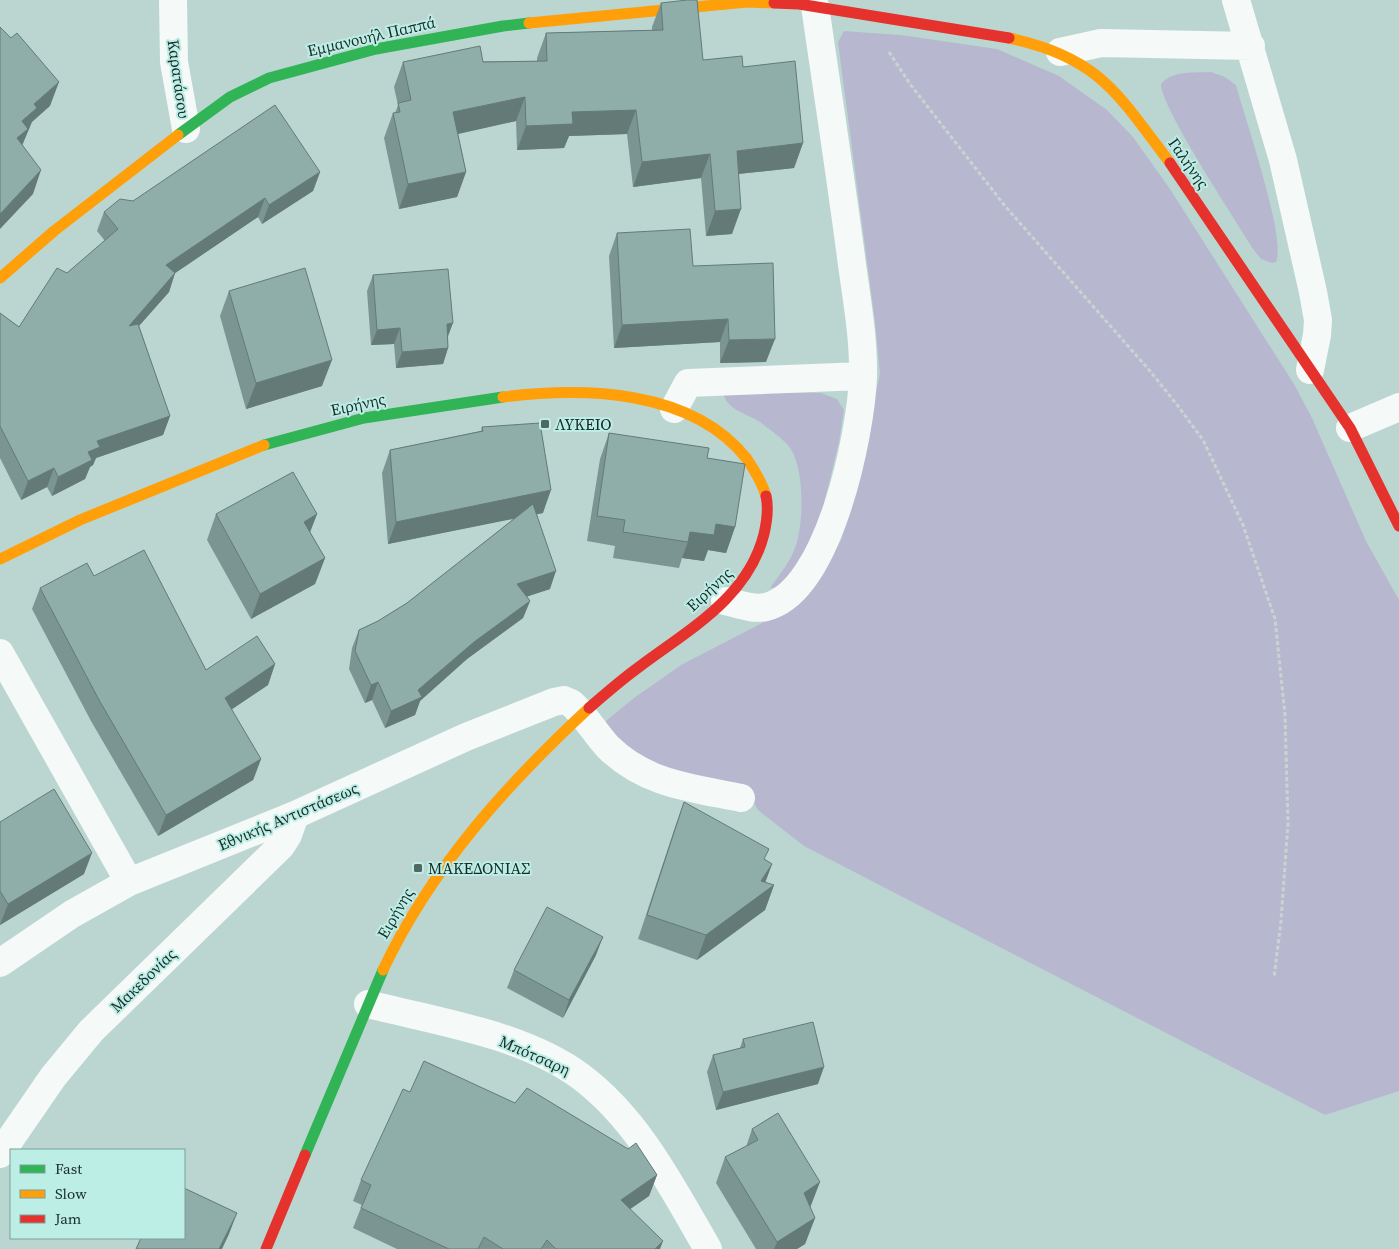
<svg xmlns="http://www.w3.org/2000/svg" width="1399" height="1249" viewBox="0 0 1399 1249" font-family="'Source Serif 4',serif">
<rect width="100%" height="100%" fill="#bbd6d1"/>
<path fill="#b7b8cf" d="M844,31L901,35L997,49L1059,76L1107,110L1133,137L1170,189L1294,384L1312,418L1366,541L1399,600V1091L1325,1115L804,846L758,810L748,793L648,765L606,727V721L634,698L681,665L791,608L826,565L841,540L880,374L875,322L838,42Z
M1211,72L1225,77L1236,85C1244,115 1287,240 1276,262L1272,263L1261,259L1253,249C1237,222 1160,106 1161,84C1173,70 1193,73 1211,72Z
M723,392L821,393L837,399L844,410L839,442L821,516L799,564L780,587L770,588C780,574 791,561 796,545C804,521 805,463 787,444C779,436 769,429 760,422C746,413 726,410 723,392Z"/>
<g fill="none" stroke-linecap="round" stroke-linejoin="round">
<path stroke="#cbd3d2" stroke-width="3" stroke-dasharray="4 2.5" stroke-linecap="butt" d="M889,52L910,84L1005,206L1150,371L1178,406L1203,440L1243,525L1275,619L1285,715L1288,823L1281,921L1274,978"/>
<path stroke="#f5f9f8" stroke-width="28" d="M173,0L174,62L186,129
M1236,0L1283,160L1313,292L1318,320L1317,335L1310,370
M1060,52L1101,43L1251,46
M674,409L688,383L863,376
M1350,428L1399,407
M725,601C738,604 753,610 766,607C829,592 861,433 863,377C864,337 856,296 851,257C840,173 827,89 815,6
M0,653L129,882
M0,963L72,914L129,882L295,815L466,737L554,702L564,700L571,703C585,715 595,733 608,747C645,784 692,788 741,798
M368,1004C435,1021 523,1034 580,1076C638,1119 672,1187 708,1249
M0,1154L53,1077L91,1031L281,846L288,835L295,815"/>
<path stroke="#30b455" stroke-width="11" d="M178,135L230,97L269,78L376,49L503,26L529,23
M264,445L364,418L503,397
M305,1155L383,970"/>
<path stroke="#ff9f0a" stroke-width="11" d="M529,23L747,2L774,3
M1009,38C1099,57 1118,94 1170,163
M0,278L54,231L178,135
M503,397C584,387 692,389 747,459C755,471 762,482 766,496
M0,559L80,520L264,445
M383,970C431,868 507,784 589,708"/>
<path stroke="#e5322d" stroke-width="11" d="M774,3L799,4L1009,38
M1170,163L1350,428L1399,526
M589,708C605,694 621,680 639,667C688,630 748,598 764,534C767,521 769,509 766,496
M266,1249L305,1155"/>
</g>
<path fill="#7b9692" d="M661,3L703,60L743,67L803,143L794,168L738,174L732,234L706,236L701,178L633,187L627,134L569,136L564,148L517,150L516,121L458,134L466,172L457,197L399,209L384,138L393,113H395L398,105L394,87L403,62L537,61V58L546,33L652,30V27Z
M320,172L313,191L262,224L258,217L175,273L169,292L139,326L170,416L163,435L96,458L93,465L90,467L85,479L52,496L47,487L21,500L0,458V313L19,327L67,273L105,241L97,231L104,212L133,201Z
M617,233L693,266L766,362L720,363V342L614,348L609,256Z
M373,275L448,337V348L443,364L396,368L394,344L371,345L367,291Z
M229,291L322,386L246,409L220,316Z
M482,427L543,513L537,514L550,589L527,596L530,601L523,618L467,659L420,701L415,715L385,728L372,700L365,703L349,669L352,648L359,630L378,621L407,603L515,518L388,544L382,473L390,450L481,431Z
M609,433L707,458L735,527L726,553L708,550L704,561L682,558L679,568L613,558L615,546L587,541L600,459Z
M216,514H317L310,532L325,558L315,584L251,619L207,540Z
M94,576L206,670L275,664L268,685L231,710L261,759L253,780L158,836L91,721L32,609L40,588Z
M684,802L772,864L765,883L774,885L765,910L697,960L638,939L675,827Z
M0,822L84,874L0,925Z
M596,955L563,1018L507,988L514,970Z
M743,1039L818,1084L716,1110L707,1072L713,1055L740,1048Z
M410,1092L657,1175L649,1196L630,1209L660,1249H397L353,1228L362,1205L353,1201L361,1180Z
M752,1129L815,1218L805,1244L797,1249H756L716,1183L725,1157L746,1147Z"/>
<path fill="#647a77" d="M59,82L50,106L32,122L19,153L8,162L22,121L34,104Z
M525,97L516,121L444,137L453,112Z
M636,110L627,134L569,136L564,148L517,150L526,126L572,112Z
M803,143L794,168L728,175L737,151Z
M710,154L701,178L633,187L642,162Z
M41,170L33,194L0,229V214Z
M320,172L313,191L262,224L269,205Z
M466,172L457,197L399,209L408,184Z
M265,198L258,217L159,284L166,265Z
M741,209L732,234L706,236L715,211Z
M175,273L169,292L122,345L129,326Z
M728,319L720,342L614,348L622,325Z
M453,323L447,339V324Z
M400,328L394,344L371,345L377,330Z
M775,339L766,362L720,363L729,340Z
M448,348L443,364L396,368L402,352Z
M332,360L322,386L246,409L256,383Z
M170,416L163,435L96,458L93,465L90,467L85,479L52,496L58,477L88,452L97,441Z
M54,468L47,487L21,500L28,481Z
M551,490L543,513L388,544L396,522Z
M317,514L307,540L304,522Z
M716,524L735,527L726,553L708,550L704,561L682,558L688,542L690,532Z
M325,558L315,584L251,619L260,594Z
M556,571L550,589L511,602L517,584Z
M530,601L523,618L467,659L420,701L415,715L385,728L391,711L418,690L474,642Z
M275,664L268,685L217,719L225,698Z
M378,682L372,700L365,703L371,685Z
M261,759L253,780L158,836L166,815Z
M92,853L84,874L0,925L8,904Z
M772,864L763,888L774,885L765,910L697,960L706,935L761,881Z
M603,937L596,955L563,1018L569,1000Z
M824,1067L818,1084L716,1110L723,1092Z
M657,1175L649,1196L613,1221L621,1200Z
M820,1182L810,1208L804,1193Z
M237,1213L229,1234L222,1249H219Z
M815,1218L805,1244L797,1249H774L777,1242Z
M663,1241L660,1249H655Z"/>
<path fill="#8faeaa" stroke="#647a77" d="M687,0H697L703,60L742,56L743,67L795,61L803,143L737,151L741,209L715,211L710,154L642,162L636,110L572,112L573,124L526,126L525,97L453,112L466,172L408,184L393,113L400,112L398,103L411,100L403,62L480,46L483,62L547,61L546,33L663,30L661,3Z
M0,27L11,38L17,33L59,82L34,104L37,108L22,121L28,129L17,138L41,170L0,214Z
M275,105L320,172L269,205L265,198L166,265L175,273L129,326L138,324L170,416L97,441L100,447L88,452L92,460L58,477L54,468L28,481L0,426V313L19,327L57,268L67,273L118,229L104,212L120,199L133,201Z
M690,229L693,266L773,263L775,339L729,340L728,319L622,325L617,233Z
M305,268L332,360L256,383L229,291Z
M448,269L453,323L447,324L448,348L402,352L400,328L377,330L373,275Z
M540,423L551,490L396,522L390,450L483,431L482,427Z
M609,433L709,448L707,458L745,464L735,527L716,524L714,535L690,532L688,542L623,532L625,520L597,516Z
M293,472L317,514L304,522L325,558L260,594L216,514Z
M533,504L556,571L517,584L530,601L474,642L418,690L422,697L391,711L378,682L371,685L355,651L359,630L378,621L407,603Z
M144,550L206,670L257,636L275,664L225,698L261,759L166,815L99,700L40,588L87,563L94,576Z
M54,789L92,853L8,904L0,891V822Z
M684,802L769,849L764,859L772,864L761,881L774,885L706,935L647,915Z
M547,907L603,937L569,1000L514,970Z
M813,1022L824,1067L723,1092L713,1055L745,1047L743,1039Z
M424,1061L515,1103L527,1088L628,1149L636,1143L657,1175L621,1200L663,1241L655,1249H556L547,1240L541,1249H503L484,1237L478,1249H449L361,1208L371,1185L361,1180L403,1089L410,1092Z
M778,1113L820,1182L804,1193L815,1218L777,1242L725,1157L758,1140L752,1129Z
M184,1188L237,1213L219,1249H136L141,1238H184Z"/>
<g fill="#516763" stroke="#bdeee6" stroke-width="2">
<rect x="540" y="419" width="10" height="10" rx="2.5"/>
<rect x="413" y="863" width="10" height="10" rx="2.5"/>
</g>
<g text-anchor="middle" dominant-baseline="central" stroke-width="4" stroke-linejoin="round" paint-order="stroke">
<g font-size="16" fill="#182b28" stroke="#bdeee6">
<text transform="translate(371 36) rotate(-13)">Εμμανουήλ Παππά</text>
<text transform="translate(179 79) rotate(82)">Καρατάσου</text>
<text transform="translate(1189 163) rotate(55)">Γαλήνης</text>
<text transform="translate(358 404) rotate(-12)">Ειρήνης</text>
<text transform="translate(709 589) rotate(-43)">Ειρήνης</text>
<text transform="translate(288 816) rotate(-23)">Εθνικής Αντιστάσεως</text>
<text transform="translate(395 913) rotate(-60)">Ειρήνης</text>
<text transform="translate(143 980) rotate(-44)">Μακεδονίας</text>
<text transform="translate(535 1055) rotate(24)">Μπότσαρη</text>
</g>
<g font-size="16" fill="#182b28" stroke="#bdeee6" text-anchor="start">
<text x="555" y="424">ΛΥΚΕΙΟ</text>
<text x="428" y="868">ΜΑΚΕΔΟΝΙΑΣ</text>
</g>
</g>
<rect x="10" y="1149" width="175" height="90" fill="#bdeee6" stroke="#7ba09a"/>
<rect x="20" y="1165" width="25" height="8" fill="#30b455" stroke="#7ba09a"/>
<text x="55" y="1174" font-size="15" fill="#182b28">Fast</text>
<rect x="20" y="1190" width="25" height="8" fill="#ff9f0a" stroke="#7ba09a"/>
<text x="55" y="1199" font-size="15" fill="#182b28">Slow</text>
<rect x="20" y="1215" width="25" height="8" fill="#e5322d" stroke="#7ba09a"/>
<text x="55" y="1224" font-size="15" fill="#182b28">Jam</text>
</svg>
